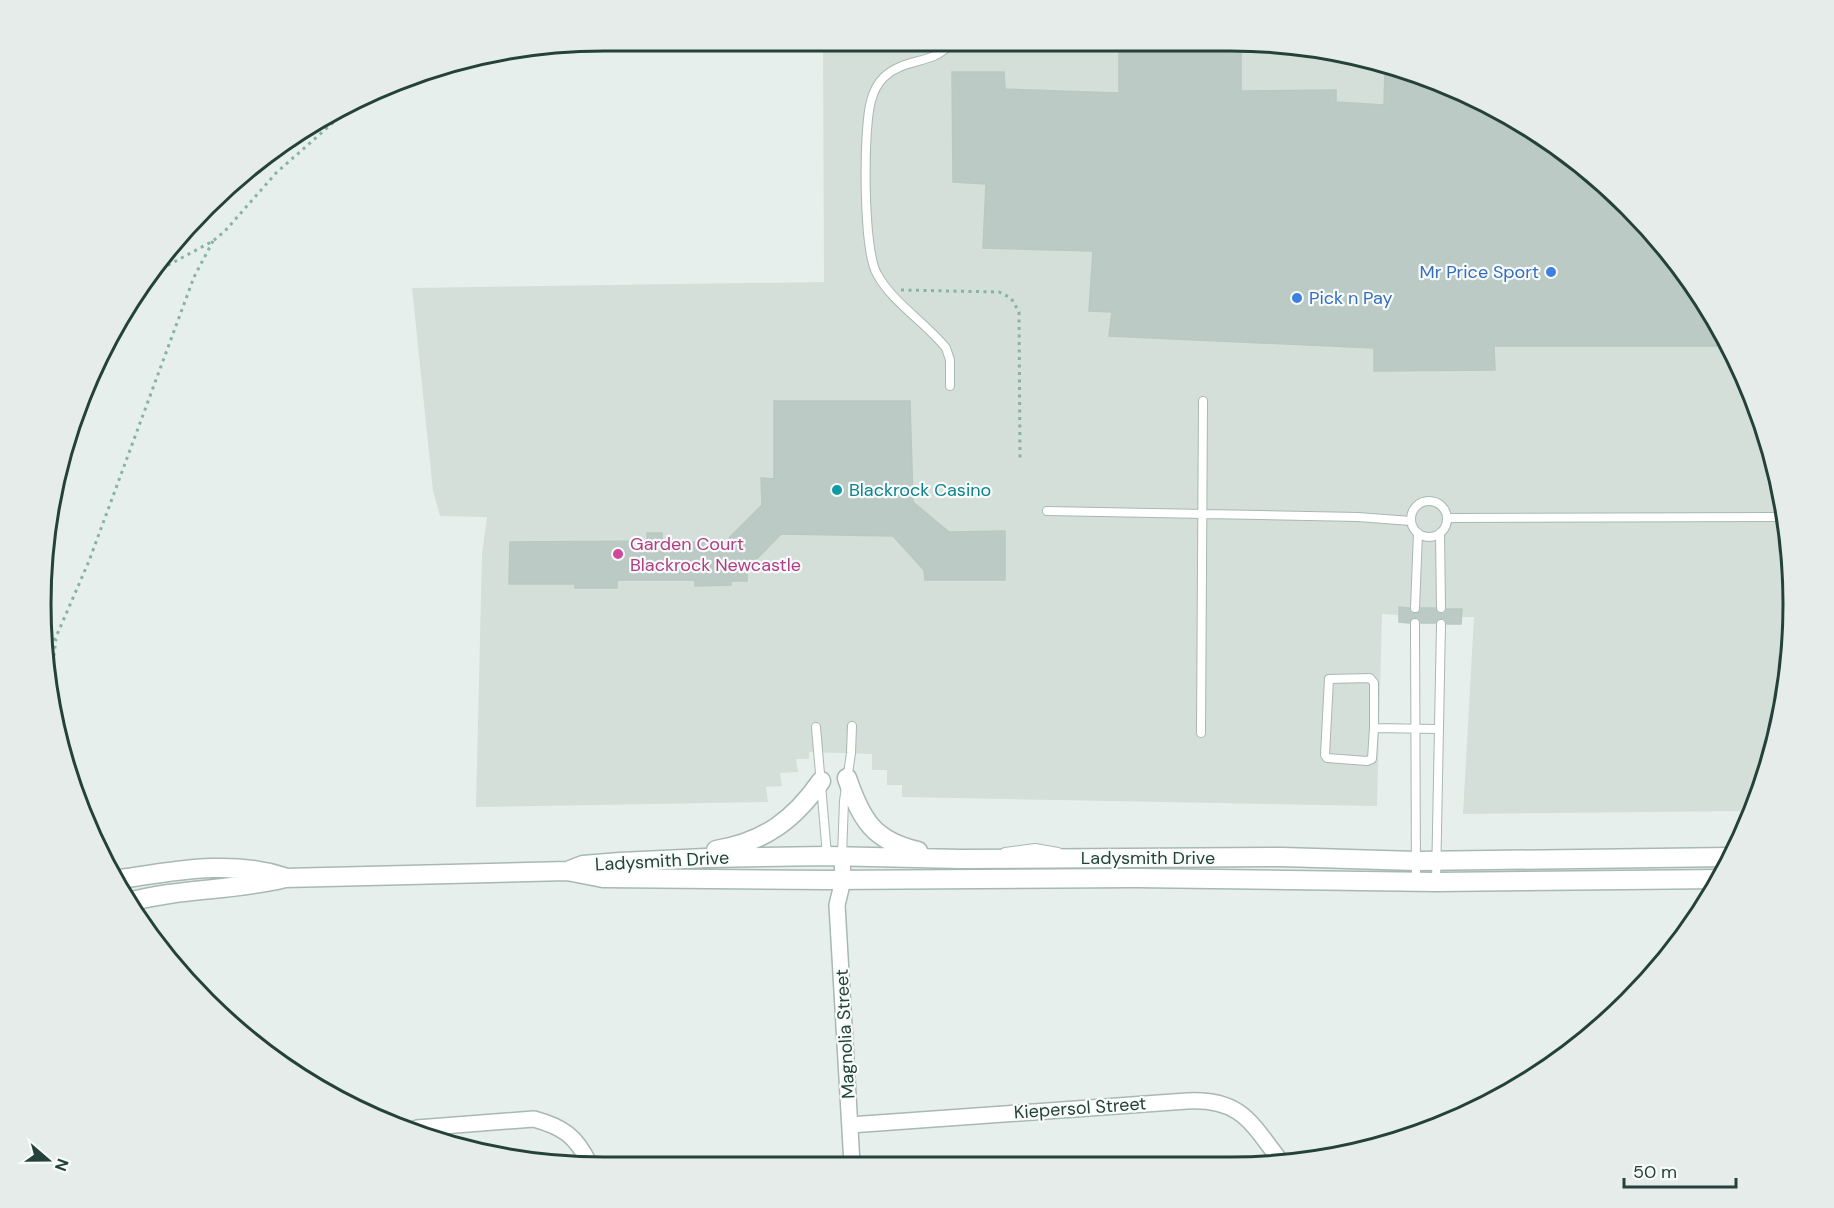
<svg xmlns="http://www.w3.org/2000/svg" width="1834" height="1208" viewBox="0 0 1834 1208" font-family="'DM Sans',sans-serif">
<rect width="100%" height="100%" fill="#e6efeb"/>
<path fill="#d4dfda" d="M823,42L1304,45L1479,98L1602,181L1677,261L1736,355L1774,458L1788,542V680L1763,785L1753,808L1740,811L1463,814L1474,617H1462L1461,624L1415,623L1399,622V615L1382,614L1377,806L902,797V785H887V770H872V754L809,752V759H796L798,772L780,773L782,786L766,787L768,802L476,807L482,554L487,517L440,516L433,491L412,288L824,282Z"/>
<path fill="#bbcac4" stroke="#b8c9c2" stroke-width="1.5" d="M1129,44L1241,45V91L1336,90V102L1384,105L1385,70L1479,98L1602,181L1677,261L1730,346H1494L1495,370L1374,371V348L1109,336L1112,312L1089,311L1093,251L983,248L986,184L953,182L952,72H1004L1005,89L1119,93V48H1129Z
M774,401H910L913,502L949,532L1005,531V580H925L924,570L893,536L781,534L747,569V581H731V585L695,586V580H617V588H575V584H509L510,542L647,541V533H662V542H725L762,505L761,478L774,479Z
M1399,607L1409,608L1411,613L1415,614L1420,612L1421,608H1435L1440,614L1445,613L1447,609H1462L1461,624H1447L1445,619L1441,618L1435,623H1421L1420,620L1416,617L1412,618L1409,623L1399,622Z"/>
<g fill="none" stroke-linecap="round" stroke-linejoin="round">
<defs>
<path id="service" d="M950,386V360L946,348C926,323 892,302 877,274C863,250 863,129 871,101C873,93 878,83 884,77C899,63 917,63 934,56C941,53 947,48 953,43
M1411 519a18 18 0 1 1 36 0a18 18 0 1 1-36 0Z
M1047,511L1358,517L1411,521
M1447,518L1784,517
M1440,533L1441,608
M1415,608L1418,533
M1415,623L1416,881
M1370,678L1374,683V728L1372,759L1367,761L1327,758L1325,755L1329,679Z
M816,727L827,855
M1374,728L1438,729
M1201,733L1203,401
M1005,852L1035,848L1058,852
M842,856L844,801L851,753L852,726
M1436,882L1441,624"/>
<path id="minor" d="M842,857L843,880L837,905L852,1164
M850,1125L1187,1101C1243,1098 1252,1125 1283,1164
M417,1128L534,1119C563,1127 576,1136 589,1163"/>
<path id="tertiary" d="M847,778C861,819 873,841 918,851
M716,850C764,842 794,820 821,781
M570,870L583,865L620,862L705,858L827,856L961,859L1282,857L1416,861L1731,857
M114,880C171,872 228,859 284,877
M129,902C180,888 234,891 285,878L567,871L603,878L828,880L1135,878L1436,882L1721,879"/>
</defs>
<use href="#service" stroke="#a8b8b2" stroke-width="10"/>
<use href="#minor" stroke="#a8b8b2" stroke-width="18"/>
<use href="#tertiary" stroke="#a8b8b2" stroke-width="21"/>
<path stroke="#86b3a5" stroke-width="3" stroke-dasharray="3 4.5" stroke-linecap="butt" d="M148,276L213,241L225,231L276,173L353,105
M901,290L999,292L1011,298L1019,312L1020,458
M50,647L56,637L89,561L194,277L213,241
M52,671L56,639"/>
<use href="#service" stroke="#fff" stroke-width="8"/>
<use href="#minor" stroke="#fff" stroke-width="15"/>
<use href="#tertiary" stroke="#fff" stroke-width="18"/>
</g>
<g fill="#3f7fe0" stroke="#f7fbf9" stroke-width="2">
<circle cx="1551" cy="272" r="6"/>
<circle cx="1297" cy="298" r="6"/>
</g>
<circle fill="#0f9aa8" stroke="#f7fbf9" stroke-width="2" cx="837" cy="490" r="6"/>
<circle fill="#d1479c" stroke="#f7fbf9" stroke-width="2" cx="618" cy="554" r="6"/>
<g text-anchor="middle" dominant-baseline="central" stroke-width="4.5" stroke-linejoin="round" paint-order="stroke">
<g font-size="18" fill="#366cbe" stroke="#f7fbf9" text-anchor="end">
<text x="1539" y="272">Mr Price Sport</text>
<text x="1309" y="298" text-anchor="start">Pick n Pay</text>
</g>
<g font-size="18" fill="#0d838f" stroke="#f7fbf9" text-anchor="start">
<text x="849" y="490">Blackrock Casino</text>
</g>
<g font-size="18" fill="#b23c85" stroke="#f7fbf9" text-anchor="start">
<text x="630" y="544">Garden Court<tspan x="630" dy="21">Blackrock Newcastle</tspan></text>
</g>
<g font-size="18" fill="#24423a" stroke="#f7fbf9">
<text x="1148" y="858">Ladysmith Drive</text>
<text transform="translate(662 861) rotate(-3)">Ladysmith Drive</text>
<text transform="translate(845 1034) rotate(-93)">Magnolia Street</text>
<text transform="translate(1080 1108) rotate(-4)">Kiepersol Street</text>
</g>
</g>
<path d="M0 0H1834V1208H0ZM604 51H1230A553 553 0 0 1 1783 604V604A553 553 0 0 1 1230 1157H604A553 553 0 0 1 51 604V604A553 553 0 0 1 604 51Z" fill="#e6ecea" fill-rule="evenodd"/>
<path fill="none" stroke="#24423a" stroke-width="3" d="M604 51H1230A553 553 0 0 1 1783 604V604A553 553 0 0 1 1230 1157H604A553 553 0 0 1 51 604V604A553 553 0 0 1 604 51Z"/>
<g transform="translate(48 1160) rotate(110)" stroke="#f7fbf9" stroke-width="4.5" paint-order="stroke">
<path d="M0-4.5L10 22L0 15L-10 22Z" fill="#24423a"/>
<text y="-9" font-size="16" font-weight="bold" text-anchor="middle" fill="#24423a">N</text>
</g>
<path d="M1624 1178v9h112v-9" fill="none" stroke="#24423a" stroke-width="3"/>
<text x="1633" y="1178" font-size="18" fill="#24423a" stroke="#f7fbf9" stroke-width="4.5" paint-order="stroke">50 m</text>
</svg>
